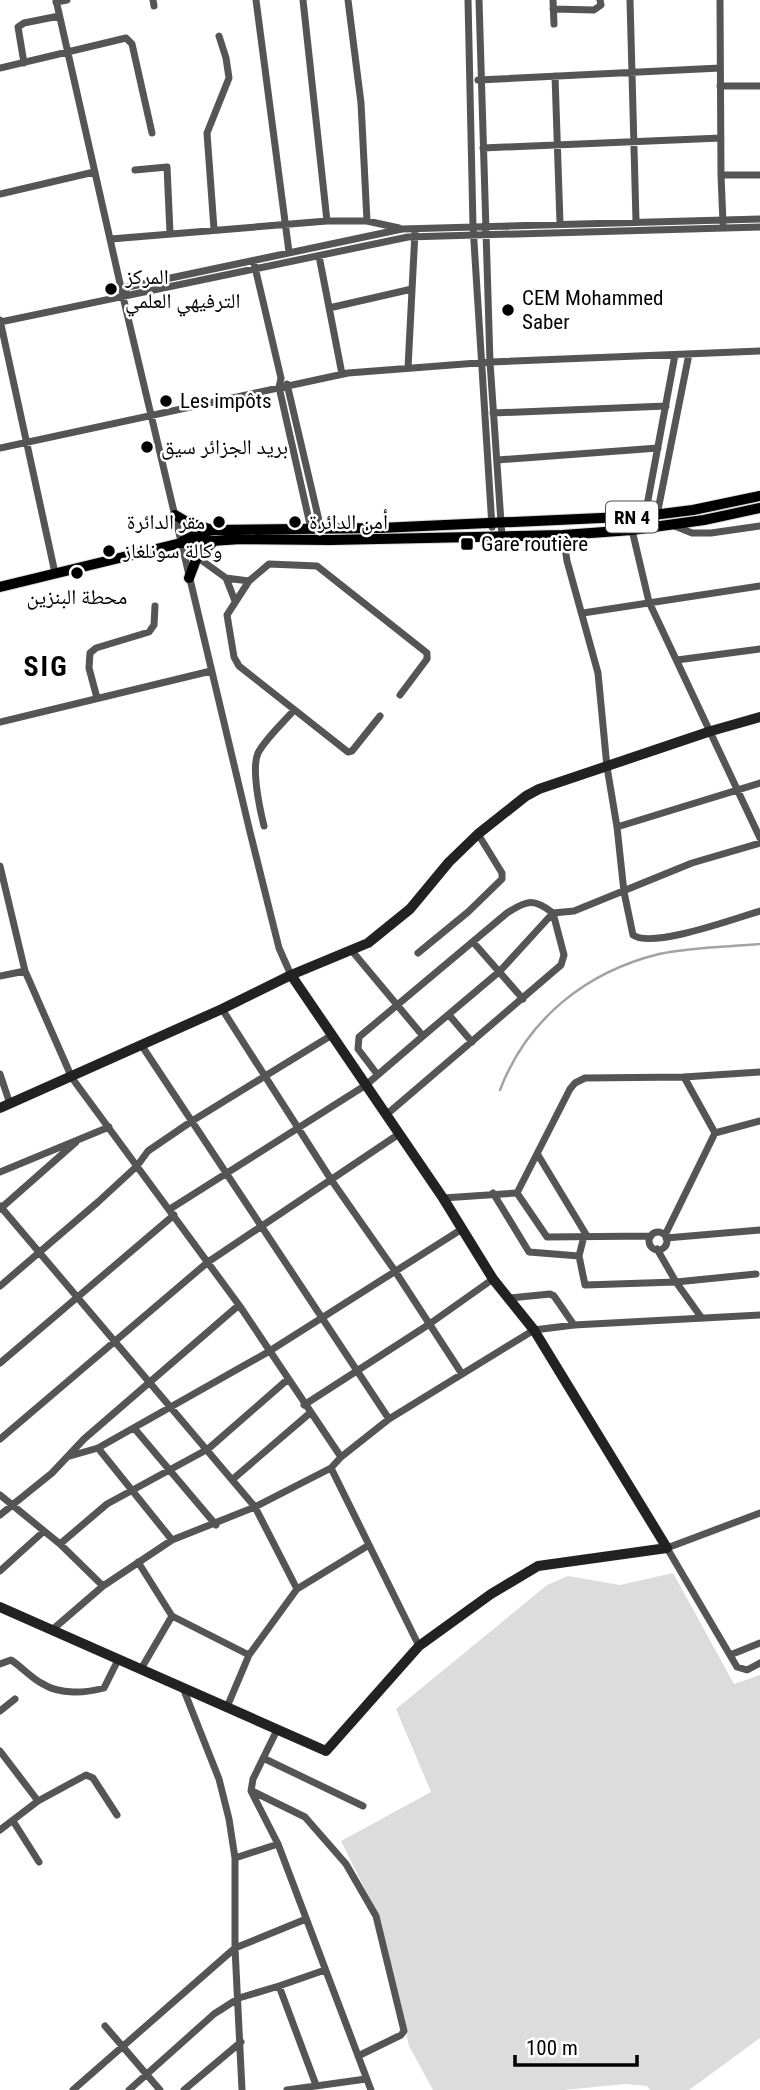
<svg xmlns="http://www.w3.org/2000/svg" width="760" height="2090" viewBox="0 0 760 2090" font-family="'Roboto Condensed','Noto Naskh Arabic',sans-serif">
<rect width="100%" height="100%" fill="#fff"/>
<path fill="#dcdcdc" d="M673,1573L734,1684L760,1675V2038L689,2090H650L647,2086L625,2084L564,2090H433L409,2046L381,1921L341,1841L431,1792L396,1709L547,1585L568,1576L620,1585Z"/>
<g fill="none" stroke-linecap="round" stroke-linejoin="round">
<path stroke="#a3a3a3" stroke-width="2.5" d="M500,1090C527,1019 586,972 659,954C691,947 727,947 760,944"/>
<defs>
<path id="primary" d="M175,515L187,522L209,529
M183,541L201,532L215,530L380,528L645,516L693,510L760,496
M189,578L197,557L214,541
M0,587L181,543L241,539L330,540L563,535L632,530L704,520L760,508"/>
</defs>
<use href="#primary" stroke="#dbdbdb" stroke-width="12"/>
<path stroke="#555" stroke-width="7" d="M56,0L124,301L250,832L279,948L291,975
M153,0L154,6
M256,0L289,252
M303,0L327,221
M348,0L361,103L367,221
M468,0L473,226L492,527
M479,0L490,362L502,537
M553,0L554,24
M630,0L636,221
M720,0L721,175L723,223
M56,2L67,0
M553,9L594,10L601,5L600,0
M24,63L18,27L24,23L59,16
M0,68L126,38L132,44L152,133
M555,76L560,223
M478,80L720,68
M720,86H760
M483,148L721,138
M135,170L167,167L170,233
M721,175H760
M0,194L94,172
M214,229L207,133L229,78L226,58L219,36
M111,239L327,221H367L399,228
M319,256L342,374
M254,263L281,378L279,387L311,529
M122,295L128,287L402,229L760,219
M329,308L412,289
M0,320L55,573
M0,322L408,237L760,227
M408,368L415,232
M287,384L321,529
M493,413L666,406
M0,448L348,373L490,362L760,351
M497,460L658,448
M657,515L689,354
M645,516L675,355
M672,525L692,533H711L760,526
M632,530L649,602L760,838
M563,535L567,561L598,673L607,767L617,827L624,892L633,935C652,949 736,918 760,911
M197,557L226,578L249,581
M226,578L235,601
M583,613L760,586
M677,660L760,649
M97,698L89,668L90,653L96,648L149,632L154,625L155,606
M380,716L352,751L348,752L239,666L234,657L227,615L249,581L269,564L317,566L427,653V659L400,695
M0,722L211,671
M264,826C260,810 251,769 258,753C266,738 283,723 294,710
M617,827L760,783
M0,866L25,971L72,1078L239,1305L341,1457
M473,942L523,999
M418,953L468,912L502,879V873L478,834
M0,976L25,971
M222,1009L332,1181L395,1271L462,1374
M449,1015L472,1042
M142,1046L389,1419
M0,1074L10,1104
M377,1074L358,1049L359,1037L507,913C527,900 534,898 553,913L574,911L692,863L760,843
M386,1115L561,965L564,955L553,913L500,971L423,1036
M715,1133L760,1121
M538,1155L587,1236
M0,1172L109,1127
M493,1193L529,1252L579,1256L584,1236
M517,1193L570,1089L575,1083L585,1078L684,1077L760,1072
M443,1198L517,1193L547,1237L651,1236
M0,1206L255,1507L297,1589
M0,1209L76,1142
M170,1209L366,1085L423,1036L352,951
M649 1241a9 9 0 1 1 18 0a9 9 0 1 1-18 0Z
M665,1235L715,1133L684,1077
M666,1238L760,1230
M657,1249L676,1282L701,1317
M579,1256L585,1285L676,1282L756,1274
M0,1286L98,1202L137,1166L148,1151L192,1121L332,1035
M510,1298L550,1294L554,1296L574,1325
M0,1363L174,1215
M304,1405L428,1325L493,1279
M134,1428L216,1525
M0,1439L208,1262L399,1134
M98,1448L172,1540
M70,1456L98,1448L268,1352L462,1229
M331,1468L419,1646
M233,1479L310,1413
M0,1495L60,1544L103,1586
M760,1513L667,1548L737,1667L747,1670L760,1663
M0,1515L52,1473L84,1439L239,1305
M60,1544L107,1504L208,1449L287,1380
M138,1562L172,1616L249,1655
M0,1571L43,1532
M52,1630L103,1586L172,1540L255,1507L331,1468L341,1457L389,1419L534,1330L574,1325L760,1315
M730,1655L760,1643
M0,1664L11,1660C22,1667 31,1678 43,1684C60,1695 86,1693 104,1688L118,1660
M141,1669L172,1616
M183,1688L219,1779L229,1819L235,1858V1948L242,2090
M227,1707L249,1655L297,1589L369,1545
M0,1711L15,1699
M277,1730L253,1779L251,1791L278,1844L371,2090
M0,1751L38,1801
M263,1758L363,1806
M252,1791L305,1817L346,1864L376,1916L404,2031L401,2035L358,2056
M13,1821L39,1862
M0,1830L38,1801L86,1775L93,1778L117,1815
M235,1858L278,1844
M279,1986L325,1970
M105,2026L160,2090
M73,2090L235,1948L306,1919
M129,2090L214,2014L239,1998L279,1986L316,2085
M184,2090L241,2042
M287,2090L366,2079"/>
<path stroke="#222" stroke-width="10" d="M0,1108L222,1009L291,975L368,943L410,909L449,862L478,834L526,796L539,789L711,731L760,717
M0,1607L326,1751L419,1646L491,1594L538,1566L667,1548L534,1330L493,1279L443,1198L291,975"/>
<use href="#primary" stroke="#000" stroke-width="10"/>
</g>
<g fill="#000" stroke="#fff" stroke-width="2.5">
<circle cx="111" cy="289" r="7"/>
<circle cx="508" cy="310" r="7"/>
<circle cx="166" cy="401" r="7"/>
<circle cx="147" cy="447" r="7"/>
<circle cx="219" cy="522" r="7"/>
<circle cx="295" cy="522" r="7"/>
<rect x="460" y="537" width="14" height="14" rx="3.5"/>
<circle cx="109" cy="551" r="7"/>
<circle cx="77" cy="573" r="7"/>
</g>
<g text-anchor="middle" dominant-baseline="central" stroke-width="5" stroke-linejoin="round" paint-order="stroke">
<rect fill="#fff" stroke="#4c4c4c" stroke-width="2" x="606" y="501.5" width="52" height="31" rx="5"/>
<g font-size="19" font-weight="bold" fill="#000">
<text x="632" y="517">RN 4</text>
</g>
<g font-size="21" fill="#000" stroke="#fff" text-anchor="start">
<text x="125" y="277">المركز<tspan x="125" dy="24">الترفيهي العلمي</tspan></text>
<text x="522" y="298">CEM Mohammed<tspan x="522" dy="24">Saber</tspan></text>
<text x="180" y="401">Les impôts</text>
<text x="161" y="447">بريد الجزائر سيق</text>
<text x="205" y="522" text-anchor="end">مقر الدائرة</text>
<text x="309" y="522">أمن الدائرة</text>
<text x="481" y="544">Gare routière</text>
<text x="123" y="551">وكالة سونلغاز</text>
<text x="77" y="597" text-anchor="middle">محطة البنزين</text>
</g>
<g font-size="28" font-weight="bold" letter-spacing="2" fill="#000" stroke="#fff">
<text x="46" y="666">SIG</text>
</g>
</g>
<path d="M515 2055v10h122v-10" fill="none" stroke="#000000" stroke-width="3.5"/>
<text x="526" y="2055" font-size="21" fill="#000000" stroke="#ffffff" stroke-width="5" paint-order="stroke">100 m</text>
</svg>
